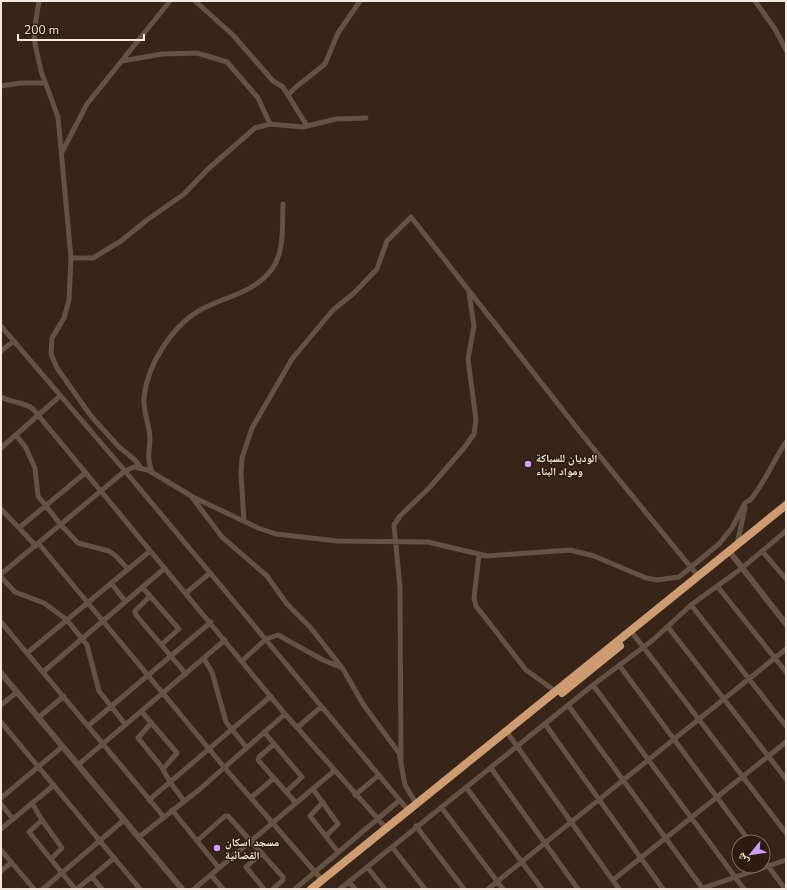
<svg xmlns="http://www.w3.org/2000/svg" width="787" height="890" viewBox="0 0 787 890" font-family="'Nunito Sans','Noto Naskh Arabic',sans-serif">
<rect width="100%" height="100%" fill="#372517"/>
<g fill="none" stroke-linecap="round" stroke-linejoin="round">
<path stroke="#665243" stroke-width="5" d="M39,1L34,32L35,44L41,71L58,117L71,258L69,300L64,318L52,338L51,354L57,368L91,416L119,447L135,460L141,468
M195,1L233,35L273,81L283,87L307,126
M755,1L775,29L786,50
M122,61L162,54L197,53L227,62L258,98L270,124
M1,86L21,83H45
M288,95L296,87L325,64L338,33L360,1
M62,152L87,104L170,1
M71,258H93L121,241L147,220L184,194L208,169L255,128L270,124L303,127L336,119L366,118
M1,326L125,471L408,810
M1,351L14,341
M1,397C11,403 25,402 33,409L285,714L386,828
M16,435L26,448L35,468L38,496L61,525L78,543L109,551L116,556L128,569
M1,448L60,396
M152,472C146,456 150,452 150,437C149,424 143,411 144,398C147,364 174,323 204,308C228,296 255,292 272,269C285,251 282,224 283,204
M191,496L222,537L267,576L287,604L310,627L343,669L363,704L399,753L405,785L416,803
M750,500C765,483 773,461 786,442
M1,509L36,546
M244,521L241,474L242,458L252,428L292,359L333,310L354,293L377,269L387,241L411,217L584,437L698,576
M20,527L85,473
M39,544L224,767L322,880
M737,544L745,508
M762,551L786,579
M479,555L474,598L476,606L526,670L555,691
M1,574L125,471L134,467L148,470L193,497L258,528L276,534L337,541L428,542L487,556L570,550L594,556L646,578L657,580L679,577L719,544L732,528L745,503L751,499
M1,577L15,592L44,603L67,620L87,645L99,691L125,724
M111,583L125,601
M717,586L786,672
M142,587L179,629L162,644
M186,593L210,573
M150,596L135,611L136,615L186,674
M691,605L786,726
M1,622L164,817
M668,627L786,779
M634,635L786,833
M27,653L150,551
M204,659L212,672L226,722L246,747
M242,661L266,639L278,635L323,660L340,667
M619,665L750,842
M43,672L165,568
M593,685L744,889
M1,705L17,692
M568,705L703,889
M141,711L177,753L163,769
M38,718L64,696
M1,722L140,889
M151,723L138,738L161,766L170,782L184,801
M545,724L663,889
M88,726L211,622
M298,727L321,707
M264,732L302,777L286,792
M509,735L619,889
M274,744L259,757L258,760L296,803
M401,761L400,588L394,525L400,516L430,487L464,448L474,434L476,420L468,359L474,326L469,293
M78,765L225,640
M491,768L578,889
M466,787L542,889
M313,789L338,824L326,836
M355,795L379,775
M252,797L274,778
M1,798L62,747
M149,800L271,696
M323,802L310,816L338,852
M32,803L42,820L62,848L51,859
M1,804L13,819
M441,807L503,889
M172,810L219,868
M42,820L29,832L75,889
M416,826L464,889
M1,829L54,785
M139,837L200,789L285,714
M197,841L225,816H228L283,877V880L273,889
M392,847L425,889
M1,850L34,889
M262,853L246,867L264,889
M763,859L785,889
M367,867L385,889
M1,871L11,863
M211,875L223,889
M92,877L102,889
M613,880L786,742
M349,882L355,889
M43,889L124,820
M77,889L114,858
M194,889L334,771
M295,889L400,800
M340,889L593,685L653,640L691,605L742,568L786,531
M488,889L786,649
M700,889L786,860"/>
<path stroke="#665243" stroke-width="6" d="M729,551L786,624
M1,673L182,889"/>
<path stroke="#ce9c72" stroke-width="8" d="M562,693L620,646
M311,889L786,505"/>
</g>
<g fill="#d29dfd" stroke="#2c1b0e" stroke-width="1.5">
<circle cx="528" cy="464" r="4"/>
<circle cx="217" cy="848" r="4"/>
</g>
<g text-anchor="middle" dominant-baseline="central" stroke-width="3" stroke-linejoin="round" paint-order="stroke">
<g font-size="11" font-weight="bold" fill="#f5e8df" stroke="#2c1b0e" text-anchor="start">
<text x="536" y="458">الوديان للسباكة<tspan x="536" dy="13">ومواد البناء</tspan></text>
<text x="225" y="842">مسجد اسكان<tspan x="225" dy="13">القضائية</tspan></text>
</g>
</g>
<rect width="787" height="890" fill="none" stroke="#f5e8df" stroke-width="4"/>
<g transform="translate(751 854) rotate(240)"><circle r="19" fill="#2c1b0e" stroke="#7c6d62"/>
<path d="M0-3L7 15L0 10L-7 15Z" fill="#d29dfd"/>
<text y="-6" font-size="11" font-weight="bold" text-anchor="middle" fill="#f5e8df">ش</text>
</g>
<path d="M18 34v6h126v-6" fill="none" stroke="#f5e8df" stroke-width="2"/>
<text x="24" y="34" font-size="12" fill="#f5e8df" stroke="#2c1b0e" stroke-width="3" paint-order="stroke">200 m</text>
</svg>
